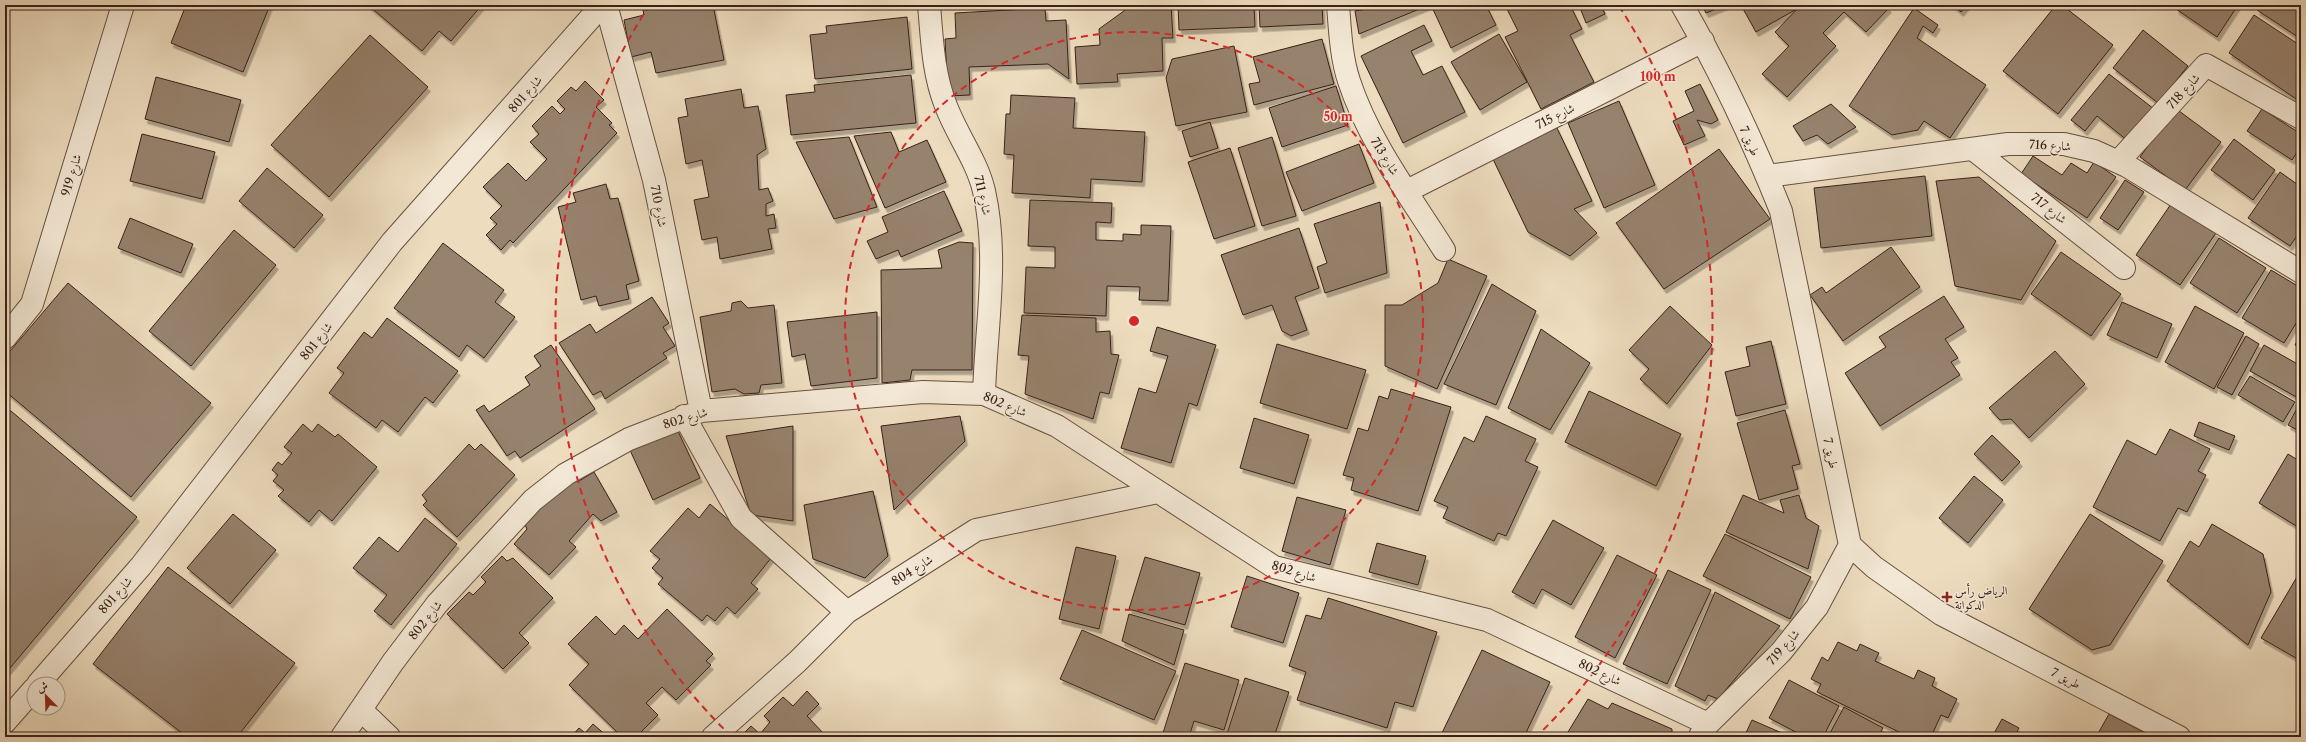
<svg xmlns="http://www.w3.org/2000/svg" width="2306" height="742" viewBox="0 0 2306 742" font-family="'Libre Caslon Text',Amiri,serif">
<defs>
<filter id="shadow"><feDropShadow dx="2.5" dy="4.5" stdDeviation="0" flood-color="#0004"/></filter>
</defs>
<rect width="100%" height="100%" fill="#eddcbe"/>
<filter id="stains"><feTurbulence type="fractalNoise" baseFrequency=".005" numOctaves="4"/><feColorMatrix values="0 0 0 0 .2 0 0 0 0 .09 0 0 0 0 .02 0 0 0 .5 -.17"/></filter>
<radialGradient id="worn" r=".72"><stop offset=".6" stop-color="#630" stop-opacity="0"/><stop offset="1" stop-color="#630" stop-opacity=".3"/></radialGradient>
<path fill="#97826e" stroke="#3a2117" filter="url(#shadow)" d="M186,5H270L243,72L171,43Z
M368,5H482L451,41L439,31L422,51Z
M642,5H713L724,60L656,73L651,52L631,57L624,20L644,15Z
M1171,5L1173,38H1162L1163,71L1117,74L1118,82L1077,84L1075,47L1100,45L1099,29L1128,8Z
M1178,5H1254L1255,27L1179,30Z
M1259,5H1322L1323,24L1260,27Z
M1372,5H1429L1359,34L1355,11L1372,8Z
M1431,5H1486L1496,25L1451,48Z
M1505,5H1570L1582,29L1570,35L1594,82L1541,109L1505,37L1518,31Z
M1579,5H1601L1605,14L1586,23Z
M1702,5H1726L1706,13Z
M1741,5H1792L1795,10L1756,32Z
M1801,5H1886L1889,8L1866,32L1844,12L1823,33L1836,46L1787,97L1762,74L1789,46L1775,32Z
M1953,5H1967L1961,12Z
M2056,5H2062L2113,45L2058,114L2003,71Z
M2178,5H2238L2217,37L2176,9Z
M2260,5H2301V39L2257,10Z
M1045,8L1046,21L1066,20L1069,79L1048,64L969,67L970,95L948,96L945,39L956,38L955,13Z
M1914,8L1938,25L1933,33L1923,26L1917,38L1986,85L1950,138L1924,121L1918,130L1892,135L1849,106Z
M2254,15L2301,46V98L2299,101L2229,53Z
M907,17L912,69L815,79L810,35L827,33L826,26Z
M1424,25L1432,41L1411,51L1423,75L1442,66L1465,112L1403,143L1361,56Z
M2143,30L2188,66L2158,103L2113,68Z
M1499,34L1527,82L1480,110L1451,62Z
M370,35L428,87L329,197L271,145Z
M1322,39L1334,84L1254,105L1249,84L1260,82L1253,57Z
M1234,46L1247,112L1176,126L1166,78L1172,59Z
M2109,74L2154,109L2128,141L2097,116L2085,131L2071,120Z
M911,75L916,123L791,135L786,95L815,92L814,85Z
M156,77L241,100L229,142L145,119Z
M585,81L604,100L596,107L612,123L609,125L617,133L513,243L510,240L501,250L486,235L497,224L490,218L502,206L483,187L508,163L526,181L547,159L530,142L539,134L532,126L552,106L560,114L565,109L557,101L571,87L576,91Z
M1700,84L1718,120L1711,124L1697,120L1705,136L1684,145L1673,121L1694,111L1685,91Z
M1336,86L1348,125L1282,147L1269,108Z
M741,89L744,108L758,106L766,149L757,155L759,190L768,188L773,201L766,204V216L774,214L776,228L768,229L772,249L720,259L717,237L702,240L694,200L709,197L702,160L686,164L678,118L688,116L685,99Z
M1011,95L1075,98L1073,128L1145,132L1142,182L1091,179L1090,198L1012,193L1014,155L1004,154L1006,114H1010Z
M1619,101L1655,185L1604,208L1568,123Z
M1831,104L1856,127L1828,144L1817,135L1803,141L1793,126Z
M2175,108L2221,142L2185,190L2140,157Z
M2262,109L2301,134V146L2292,160L2247,131Z
M1210,122L1218,148L1190,157L1182,131Z
M1556,126L1592,201L1574,209L1597,233L1570,256L1528,232L1492,157Z
M891,132L899,152L927,140L946,182L885,208L854,136Z
M142,134L215,152L202,199L130,181Z
M849,137L877,207L834,219L796,142Z
M1272,137L1296,216L1262,226L1238,148Z
M2234,139L2275,170L2253,200L2211,170Z
M1359,144L1374,183L1302,211L1286,172Z
M1230,148L1255,226L1214,239L1188,162Z
M1719,149L1770,219L1664,289L1616,223Z
M2033,156L2062,175L2071,163L2087,173L2094,162L2116,177L2087,218L2021,174Z
M267,168L323,215L294,248L239,201Z
M2280,172L2301,187V230L2290,246L2248,218Z
M1925,176L1932,236L1821,248L1814,188Z
M1979,177L2056,241L2021,300L1955,286L1936,181Z
M2125,180L2144,192L2118,230L2100,218Z
M606,184L610,199L618,198L639,281L626,285L629,299L599,306L596,296L581,300L558,207L576,202L573,193Z
M944,191L962,231L901,257L898,250L876,259L867,241L888,232L882,217Z
M1030,200L1112,203L1111,223L1096,222V240L1123,241V234L1141,235V225L1171,226L1168,301L1139,300L1140,287L1107,286L1106,316L1024,313L1026,267L1055,268V247L1028,246Z
M1380,202L1387,273L1325,293L1317,267L1327,263L1314,224Z
M2171,204L2216,233L2180,285L2136,255Z
M130,218L193,244L181,273L118,248Z
M1299,228L1319,288L1295,297L1307,330L1291,336L1282,331L1272,305L1243,315L1221,255Z
M234,230L276,265L191,366L149,331Z
M2219,238L2266,268L2237,313L2190,283Z
M959,242L973,243L972,370H912L910,380L882,383L881,270L942,268L938,250Z
M443,243L504,290L495,302L515,317L484,358L467,345L459,357L394,308Z
M1891,247L1920,287L1843,341L1810,295L1822,287L1826,293Z
M2061,252L2121,294L2091,336L2031,294Z
M1448,259L1487,276L1437,389L1385,366V305H1402L1438,283Z
M2271,270L2301,288V315L2284,343L2242,318Z
M68,283L211,403L131,497L5,391V357Z
M1492,284L1536,311L1496,405L1444,384Z
M1944,296L1964,327L1945,339L1958,358L1951,362L1960,375L1880,426L1845,373L1886,347L1879,337Z
M652,297L669,323L663,327L675,346L663,353L667,358L605,399L601,391L593,395L559,343L590,324L596,333Z
M741,301L748,308L774,305L782,383L761,385L759,393L744,394L735,389L712,392L700,317L731,311L732,303Z
M2122,302L2172,324L2157,358L2107,335Z
M1670,306L1712,345L1667,404L1640,379L1649,369L1629,350Z
M2195,306L2244,333L2214,389L2165,362Z
M877,312V378L811,386L805,354L792,357L787,322Z
M1022,315L1096,318V332L1110,331L1111,354L1119,355L1109,394L1100,392L1093,419L1025,394L1029,356L1018,355Z
M387,318L458,371L433,403L425,397L398,432L382,420L376,428L329,393L344,373L337,368L364,332L372,338Z
M1157,327L1216,345L1197,406L1189,403L1171,463L1121,448L1139,388L1156,393L1168,356L1150,351Z
M1541,329L1590,363L1550,430L1508,408Z
M2301,334V348L2295,345Z
M2246,336L2259,344L2232,395L2217,387Z
M1771,341L1786,404L1736,416L1725,372L1750,366L1746,347Z
M1277,344L1366,370L1347,429L1260,403Z
M551,345L595,409L520,458L515,451L507,456L476,410L484,405L489,412L530,385L525,377L541,366L534,356Z
M2264,345L2301,366V393L2298,398L2250,371Z
M2055,351L2085,384L2029,438L2011,419L2000,420L1989,408Z
M2250,376L2295,402L2283,422L2238,395Z
M1391,389L1451,407L1418,511L1351,490L1354,478L1343,475L1358,428L1368,431L1379,396L1388,399Z
M1589,391L1681,434L1656,486L1565,442Z
M2301,401V432L2288,425Z
M5,406L137,517L5,674Z
M1785,410L1800,464L1792,466L1798,489L1759,500L1737,423Z
M960,416L965,441L894,510L881,426Z
M1486,416L1536,439L1525,461L1538,467L1506,536L1498,533L1494,541L1443,518L1448,507L1434,501L1464,437L1474,442Z
M1254,418L1309,435L1294,484L1240,468Z
M2199,422L2235,436L2229,450L2194,436Z
M303,424L312,432L318,424L335,437L338,434L377,467L332,521L319,510L309,522L278,496L284,490L273,481L278,475L272,470L278,462L282,465L292,453L284,447Z
M793,426V521L751,515L726,436Z
M676,427L700,478L653,500L629,448Z
M2170,429L2210,449L2198,471L2206,475L2187,512L2178,508L2160,541L2093,507L2127,440L2156,455Z
M1992,435L2020,462L2002,481L1974,454Z
M469,444L475,450L481,444L515,475L457,537L423,505L427,501L422,495Z
M2288,454L2301,462V529L2259,503Z
M594,472L617,512L601,521L593,514L569,541L576,547L549,575L514,544L527,529L524,523L574,478L579,481Z
M1974,476L2003,500L1968,543L1939,518Z
M873,491L888,556L865,578L813,559L804,505Z
M1743,495L1784,513L1780,500L1799,495L1806,518L1819,526L1808,569L1726,532Z
M1297,497L1346,510L1330,565L1282,551Z
M710,504L772,557L751,583L758,589L735,614L727,607L715,621L707,615L702,621L658,584L663,578L652,568L660,559L650,551L688,508L699,518Z
M233,514L276,550L230,604L187,568Z
M2090,514L2163,561L2110,645L2092,650L2029,609Z
M425,518L457,544L391,625L374,611L387,595L353,568L379,537L398,552Z
M1553,520L1604,548L1571,605L1542,589L1534,604L1512,592Z
M2212,524L2263,554L2271,592L2248,645L2167,581L2190,541L2199,547Z
M1725,534L1811,577L1790,619L1703,576Z
M1377,543L1426,556L1418,585L1369,572Z
M1076,547L1116,556L1099,629L1059,619Z
M1617,555L1657,575L1615,658L1575,637Z
M502,556L507,561L513,558L553,598L519,633L529,643L503,669L447,614L469,592L473,595L486,582L481,577Z
M1145,557L1200,573L1185,625L1129,609Z
M168,567L295,663L237,737H187L93,664Z
M1668,570L1711,590L1667,684L1623,664Z
M2301,570V661L2261,638Z
M1247,576L1299,593L1283,643L1231,627Z
M1715,592L1780,626L1718,699L1708,695L1705,701L1675,686Z
M1328,598L1437,632L1413,707L1395,702L1387,728L1297,700L1306,672L1289,666L1306,615L1321,619Z
M667,609L713,654L706,661L711,665L676,700L662,687L646,703L658,715L636,737H622L569,685L589,664L568,644L596,616L615,635L624,625L638,639Z
M1129,614L1184,630L1174,665L1122,641Z
M1082,630L1176,671L1154,720L1060,679Z
M1838,642L1857,651L1860,644L1879,653L1875,661L1914,679L1918,670L1935,678L1932,686L1957,699L1948,718L1941,715L1931,737H1899L1901,733L1817,692L1821,684L1811,679L1822,657L1828,661Z
M1482,650L1550,682L1524,737H1445L1441,735Z
M1185,663L1239,680L1224,730L1194,721L1189,737H1177L1163,733Z
M1245,678L1289,692L1274,737H1226Z
M1789,680L1839,706L1823,737H1805L1769,718Z
M807,691L819,704L807,716L826,736L825,737H740L751,726L760,734L770,722L764,716L783,697L793,706Z
M1588,699L1608,709L1612,703L1672,729V737H1565Z
M1844,707L1883,728L1878,737H1828Z
M2109,714L2153,737H2096Z
M2002,719L2019,728L2014,737H1992Z
M1752,720L1791,737H1744Z
M593,724L608,737H571L579,728L585,733Z"/>
<g fill="none" stroke-linecap="round" stroke-linejoin="round">
<defs>
<path id="minor" d="M606,5L654,180L701,411
M929,5C932,39 933,74 946,106C957,135 977,161 984,191C999,257 986,327 984,394
M1338,5C1340,30 1341,57 1349,81C1369,142 1410,196 1444,250
M1682,5C1720,71 1753,141 1781,211L1850,545L1874,567L1941,614L2179,737
M1973,149L2124,268
M2118,162L2206,65L2301,118
M1767,176L2008,144H2064L2094,151L2127,166L2301,272
M1407,191L1703,41
M5,338L32,304L123,5
M684,416L741,518L847,612
M38,684L141,566L392,242L602,5
M361,710L389,737
M5,722L34,689
M1700,736L1708,724L1781,652L1817,607L1850,545
M342,737L393,662L437,604L533,500L566,474L629,439L701,411L923,392L984,394L1057,426L1274,567L1487,620L1708,724
M713,737L797,662L847,612L976,530L1158,492"/>
</defs>
<use href="#minor" stroke="#675041" stroke-width="24"/>
<use href="#minor" stroke="#f3e8d5" stroke-width="22"/>
</g>
<g fill="none" stroke="#d62828" stroke-width="2" stroke-dasharray="7 5">
<circle cx="1134" cy="321" r="289"/>
<path d="M732 737A578 578 0 0 1 649 6M1619 6A578 578 0 0 1 1536 737"/>
</g>
<path fill="#8f2418" stroke="#f3e8d5" stroke-width="1.5" d="M1945 591h4v4h4v4h-4v4h-4v-4h-4v-4h4z"/>
<g text-anchor="middle" dominant-baseline="central" stroke-width="3" stroke-linejoin="round" paint-order="stroke">
<g font-size="12" fill="#3a2117" stroke="#f3e8d5">
<text transform="translate(2183 91) rotate(-48)">شارع 718</text>
<text transform="translate(525 94) rotate(-49)">شارع 801</text>
<text transform="translate(1555 116) rotate(-27)">شارع 715</text>
<text transform="translate(1750 141) rotate(65)">7 طريق</text>
<text transform="translate(2050 145) rotate(3)">شارع 716</text>
<text transform="translate(1385 156) rotate(58)">شارع 713</text>
<text transform="translate(71 175) rotate(-73)">شارع 919</text>
<text transform="translate(983 195) rotate(77)">شارع 711</text>
<text transform="translate(659 206) rotate(79)">شارع 710</text>
<text transform="translate(2049 208) rotate(38)">شارع 717</text>
<text transform="translate(316 341) rotate(-52)">شارع 801</text>
<text transform="translate(1005 404) rotate(22)">شارع 802</text>
<text transform="translate(685 418) rotate(-17)">شارع 802</text>
<text transform="translate(1831 453) rotate(78)">7 طريق</text>
<text transform="translate(912 570) rotate(-32)">شارع 804</text>
<text transform="translate(1294 571) rotate(17)">شارع 802</text>
<text transform="translate(115 595) rotate(-49)">شارع 801</text>
<text transform="translate(425 620) rotate(-52)">شارع 802</text>
<text transform="translate(1783 647) rotate(-49)">شارع 719</text>
<text transform="translate(1600 672) rotate(25)">شارع 802</text>
<text transform="translate(2066 678) rotate(27)">7 طريق</text>
</g>
<g font-size="12" fill="#3a2117" stroke="#f3e8d5" text-anchor="start">
<text x="1955" y="590">الرياض رأس<tspan x="1955" dy="14">الدكوانة</tspan></text>
</g>
</g>
<circle cx="1134" cy="321" r="6" fill="#d62828" stroke="#f3e8d5" stroke-width="2"/>
<g font-size="12" text-anchor="middle" font-weight="bold" fill="#d62828" stroke="#f3e8d5" stroke-width="3" stroke-linejoin="round" paint-order="stroke">
<text x="1658" y="81">100 m</text>
<text x="1338" y="121">50 m</text>
</g>
<rect width="2306" height="742" fill="none" stroke="#eddcbe" stroke-width="20"/>
<rect x="6" y="6" width="2294" height="730" fill="none" stroke="#3a2117" stroke-width="2"/>
<rect x="10" y="10" width="2286" height="722" fill="none" stroke="#3a2117"/>
<g transform="translate(46 696) rotate(337)"><circle r="19" fill="#f3e8d5" stroke="#a99889"/>
<path d="M0-3L7 15L0 10L-7 15Z" fill="#8f2418"/>
<text y="-6" font-size="11" font-weight="bold" text-anchor="middle" fill="#3a2117">ش</text>
</g>
<rect width="100%" height="100%" filter="url(#stains)"/>
<rect width="100%" height="100%" fill="url(#worn)"/>
</svg>
